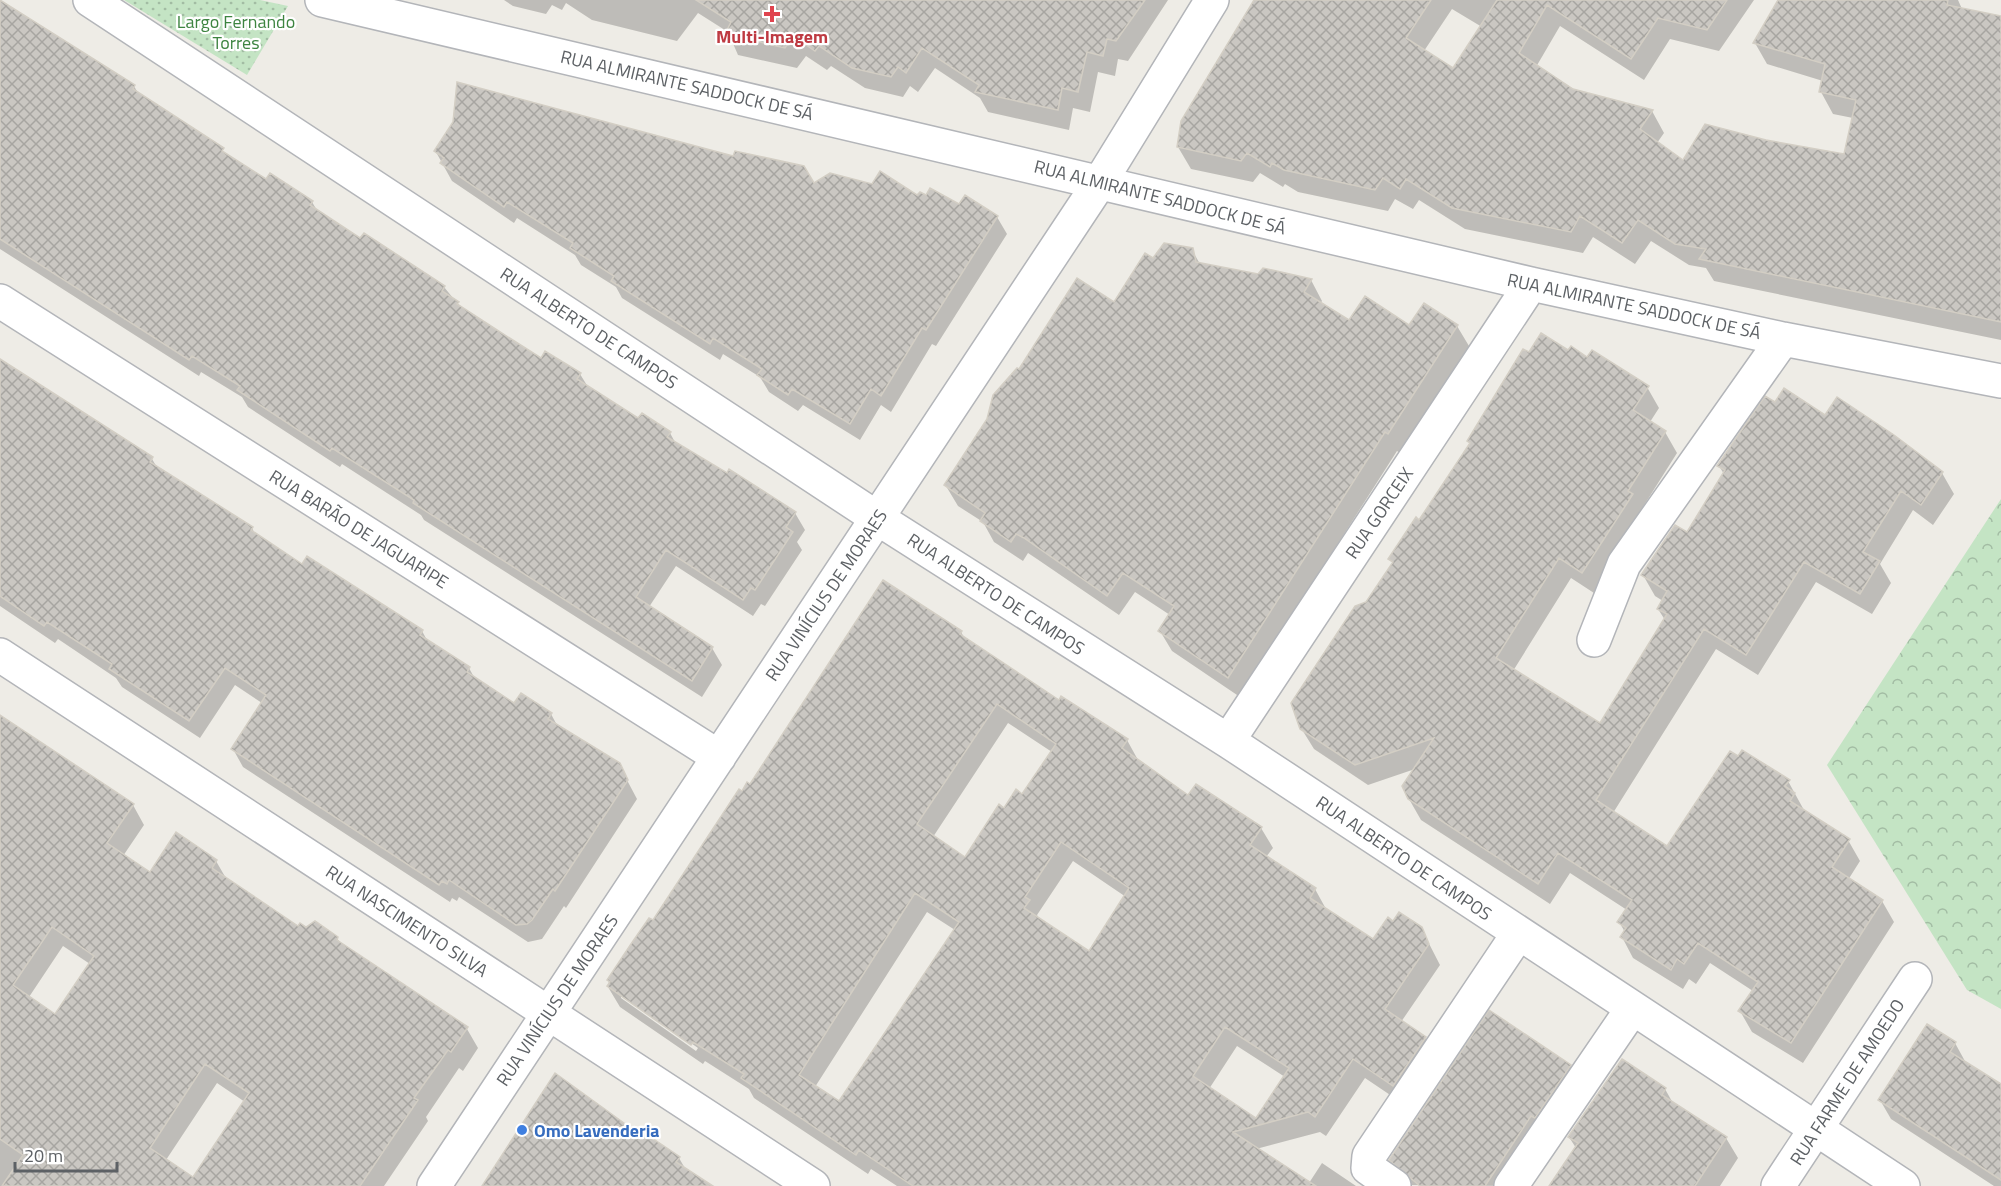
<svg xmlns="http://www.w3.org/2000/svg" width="2001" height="1186" viewBox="0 0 2001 1186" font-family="'Titillium Web',sans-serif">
<defs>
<pattern id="forest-crowns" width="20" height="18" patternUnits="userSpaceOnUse" patternTransform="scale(1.5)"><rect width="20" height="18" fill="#c4e4c4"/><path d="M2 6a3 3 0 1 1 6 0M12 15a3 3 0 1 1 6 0" fill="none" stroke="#a2bca3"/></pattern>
<pattern id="park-dots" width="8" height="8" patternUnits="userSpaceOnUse" patternTransform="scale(1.5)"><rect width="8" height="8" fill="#c4e4c4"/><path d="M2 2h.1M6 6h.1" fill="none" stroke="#a2bca3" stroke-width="1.8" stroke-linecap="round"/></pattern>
<pattern id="building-cross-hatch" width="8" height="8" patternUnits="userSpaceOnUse" patternTransform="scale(1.5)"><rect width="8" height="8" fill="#cac7c2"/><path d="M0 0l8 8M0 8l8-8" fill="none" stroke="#a7a5a1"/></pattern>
</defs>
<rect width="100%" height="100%" fill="#eeece6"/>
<path fill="url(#forest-crowns)" d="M2001,499V1009L1967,990L1827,765Z"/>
<path fill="url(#park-dots)" d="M124,0H260L288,6L247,75Z"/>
<path fill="#0003" fill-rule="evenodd" d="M0,0L134,86L139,95L222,150L226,156L266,181L312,202L318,212L361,241L444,287L462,309L541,360L580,374L588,387L639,420L670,433L676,444L795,513L805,530L797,542L802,550L765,606L761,604L753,616L676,566L649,607L712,648L722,665L702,697L424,520L421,515L342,464L340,467L248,407L242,397L201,372L199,376L0,249Z
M504,0H1168L1128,61L1118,59L1115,76L1098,72L1090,112L1073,108L1069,130L988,112L980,98L935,68L918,92L910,86L903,97L865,88L831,66L827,70L806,56L797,68L738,55L728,32L698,13L677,41L592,20L566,3L562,10L552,5L546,14L513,6Z
M1256,0H1754L1719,51L1670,39L1644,80L1560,26L1536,67L1572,90L1652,111L1664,133L1657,143L1683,162L1766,141L1845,155L1853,118L1833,114L1821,92L1823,81L1767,64L1755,43L1780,0H1958L1962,9L2001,18V340L1714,281L1706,268L1689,265L1651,241L1635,264L1593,237L1583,253L1465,229L1419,200L1413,209L1395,199L1388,211L1298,192L1285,184L1283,187L1260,173L1253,182L1191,169L1178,147ZM1452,9L1482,27L1453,70L1424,51Z
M436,152L814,185L918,197L997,217L1007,234L936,346L932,344L891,412L881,405L860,440L803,405L798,411L769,392L760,377L723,354L720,360L622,298L616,287L581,265L575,255L517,218L514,223L452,181Z
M1192,250L1200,264L1259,275L1311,280L1322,301L1320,304L1349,322L1410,327L1457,326L1469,346L1400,453L1397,451L1240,697L1172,651L1160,631L1170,615L1135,592L1119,615L1037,559L1028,553L1023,561L994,542L983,522L958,506L946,486L1019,371L1114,304L1153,260Z
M1568,353L1647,387L1659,408L1650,422L1665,432L1677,453L1641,510L1644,516L1594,593L1571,578L1513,671L1600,725L1665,620L1658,609L1663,601L1655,596L1643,575L1687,534L1724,474L1719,466L1775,404L1826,417L1942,473L1954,494L1933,525L1913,510L1880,564L1891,583L1872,614L1816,582L1758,675L1716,649L1613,813L1667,848L1788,781L1805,812L1848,840L1860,861L1848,880L1882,901L1894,922L1803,1063L1752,1032L1740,1011L1753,991L1710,963L1696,984L1689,979L1683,989L1633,958L1622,937L1625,932L1619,922L1627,910L1570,873L1550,904L1421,820L1409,799L1415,769L1368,785L1314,749L1301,728L1367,603L1393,564L1390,559L1420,522L1530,354Z
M0,361L152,459L158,469L252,528L255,534L302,566L422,631L428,642L469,668L475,679L515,705L551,714L558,727L619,765L637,799L566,908L564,906L542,939L528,942L459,897L457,901L452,898L450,902L243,767L233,749L262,703L235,685L200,738L122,687L116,678L58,639L55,643L0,606Z
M961,632L965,639L1059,702L1127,740L1138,760L1189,798L1261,828L1273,848L1266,857L1315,889L1326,909L1374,941L1394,923L1421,928L1440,965L1401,1022L1425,1038L1437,1058L1405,1105L1365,1078L1326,1136L1320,1132L1256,1149L1309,1183L1322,1163L1356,1186H897L871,1169L868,1174L754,1098L749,1089L705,1061L703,1064L620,1007L608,987L609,980L653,922L742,793ZM1008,723L1052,752L1023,796L1004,810L965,859L933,837ZM1073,861L1126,897L1089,953L1040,921L1037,915ZM927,912L955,930L840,1103L815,1087ZM621,994L698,1048L696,1051L621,998ZM1237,1046L1285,1077L1256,1120L1209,1089Z
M0,717L133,805L144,825L123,856L150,874L216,861L227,880L298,928L337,938L341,944L467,1029L478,1048L463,1071L459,1068L426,1117L428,1121L384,1186H0ZM63,946L90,964L56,1016L29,997ZM217,1083L245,1102L194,1179L166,1160Z
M1955,1043L1966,1063L2001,1089V1186H1994L1891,1119L1880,1100Z
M1622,1061L1665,1089L1674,1105L1726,1138L1738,1158L1720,1186H1551L1576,1148L1569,1137Z
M1570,1066L1585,1090L1515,1186L1405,1185L1391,1160Z
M636,1133L679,1158L686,1170L710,1186H483Z"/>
<path fill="url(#building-cross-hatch)" stroke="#d3cec4" stroke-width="1.5" fill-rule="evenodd" d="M0,0L135,85L133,89L224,148L222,151L266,179L270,173L313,201L310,205L360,238L364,233L445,286L442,291L459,302L457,304L497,330L541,358L545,351L581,373L577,379L638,418L642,413L671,432L667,437L727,473L729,469L796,512L786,527L793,532L755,590L751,588L743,600L666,550L636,597L713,647L692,681L413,503L414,500L332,448L330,451L237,390L240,386L192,356L189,360L0,239Z
M696,0H1145L1116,41L1107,39L1103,56L1087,52L1078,92L1062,88L1058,110L975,92L979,85L922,48L906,73L898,67L891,77L852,68L819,46L815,51L793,36L785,48L725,34L731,22Z
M1254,0H1431L1406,38L1453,68L1497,0H1727L1707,30L1658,18L1631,59L1547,5L1519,53L1573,89L1653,110L1640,129L1683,160L1705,124L1766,140L1844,154L1856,100L1819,92L1825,64L1753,43L1778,0H1948L1947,5L2001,16V322L1699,259L1706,249L1675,244L1638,220L1622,243L1580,216L1571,232L1452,208L1406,179L1400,189L1383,178L1375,190L1284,170L1272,163L1270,167L1247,153L1241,161L1177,147L1181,121Z
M457,82L733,156L735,151L804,166L814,183L830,173L872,184L880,171L917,195L920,192L926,195L930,188L959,204L965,195L998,216L926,330L922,328L881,396L871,389L850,424L792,389L788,395L757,375L762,369L713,338L710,344L611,281L614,276L570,248L573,243L507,202L504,207L440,163L444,158L434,151L453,122Z
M1164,243L1193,248L1196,262L1258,274L1263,268L1312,279L1304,292L1349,320L1365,296L1409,325L1424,303L1458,325L1388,434L1385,432L1228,678L1158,631L1174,606L1123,573L1107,596L1024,538L1016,534L1011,542L980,521L985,513L944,485L987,419L993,395L1017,368L1019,369L1077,278L1114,302L1145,253L1153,258Z
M1541,333L1568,350L1571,346L1587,357L1592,350L1649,386L1633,410L1666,431L1628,491L1633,494L1582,573L1559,558L1496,658L1600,723L1667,614L1657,609L1667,591L1641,575L1675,525L1687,532L1725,470L1717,466L1765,396L1775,402L1784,388L1825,415L1837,397L1894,435L1943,472L1921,505L1901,491L1863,552L1880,561L1860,594L1804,562L1746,655L1704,629L1596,800L1667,846L1730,751L1738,756L1742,750L1790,780L1785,786L1795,793L1790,801L1850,839L1832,867L1883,900L1791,1043L1738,1011L1758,982L1698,943L1684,964L1677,959L1671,970L1620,937L1626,928L1617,922L1632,900L1558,853L1538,884L1408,799L1402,786L1434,738L1355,765L1300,729L1291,703L1355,606L1366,602L1393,562L1388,559L1416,517L1419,520L1470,443L1467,441L1523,349L1529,352Z
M0,359L153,457L150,462L253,527L251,530L302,564L307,556L423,630L420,635L470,667L467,672L514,703L521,693L552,713L548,719L620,763L628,780L555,891L553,889L532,920L527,924L516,925L449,880L447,884L442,881L439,885L231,749L266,695L225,668L189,721L109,669L112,664L47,622L44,626L0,596Z
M883,580L962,631L960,634L1059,700L1061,696L1128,739L1122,748L1188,795L1196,784L1262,827L1250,845L1316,888L1310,898L1373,939L1388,917L1393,921L1399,912L1422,927L1429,944L1385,1009L1426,1037L1393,1086L1353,1059L1315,1117L1308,1112L1233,1132L1316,1186H913L859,1150L856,1155L741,1078L744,1074L693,1042L691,1045L607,986L610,982L607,980L631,944L649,918L653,920L739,789L742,791L747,782L750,784ZM997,704L1056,744L1022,794L1016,789L1004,808L999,804L965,857L917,824ZM1061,842L1129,888L1089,951L1024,908L1030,900L1025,897ZM915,893L959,922L839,1101L799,1075ZM1225,1027L1289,1068L1256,1118L1193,1076Z
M0,715L134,804L107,843L150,872L176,832L217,860L212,868L298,926L300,923L306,927L315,921L338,937L337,940L468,1027L451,1052L448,1050L414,1098L418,1100L360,1186H2L23,1155L0,1139ZM52,927L94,956L55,1014L13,985ZM205,1064L249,1093L193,1177L150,1148Z
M1489,1010L1571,1065L1535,1118L1531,1116L1485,1186H1420L1389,1160Z
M1927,1024L1956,1042L1950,1052L2001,1084V1180L1878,1100Z
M1622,1059L1666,1088L1662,1095L1727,1137L1695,1186H1549L1578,1143L1568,1137Z
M555,1073L635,1131L637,1128L680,1157L676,1162L713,1186H482Z"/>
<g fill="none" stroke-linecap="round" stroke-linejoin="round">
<defs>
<path id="minor" d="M90,0L877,518L1228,741L1903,1186
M322,0L1531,284L1783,339L2001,381
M0,301L719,757
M1594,640L1624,564L1783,339
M0,655L813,1186
M1228,741L1531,284
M434,1186L1100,182L1212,0
M1394,1186L1368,1168L1369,1156L1518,934
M1511,1186L1632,1009
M1778,1186L1915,979"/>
</defs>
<use href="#minor" stroke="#b3b5b9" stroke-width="36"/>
<use href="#minor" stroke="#fff" stroke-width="33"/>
</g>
<path fill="#e0444e" stroke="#fff" stroke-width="2" d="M769 5h6v6h6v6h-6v6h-6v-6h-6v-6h6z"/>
<circle fill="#3f7fe0" stroke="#fff" stroke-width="2" cx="522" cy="1130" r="6"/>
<g text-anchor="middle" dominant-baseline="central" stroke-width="4.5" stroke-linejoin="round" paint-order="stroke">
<g font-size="18" fill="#3d8440" stroke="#fff">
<text x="236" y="21">Largo Fernando<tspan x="236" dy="21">Torres</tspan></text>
</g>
<g font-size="18" font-weight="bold" fill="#be3a42" stroke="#fff">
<text x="772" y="36">Multi-Imagem</text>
</g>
<g font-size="18" fill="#5d6165" stroke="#fff">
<text transform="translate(687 85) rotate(13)">RUA ALMIRANTE SADDOCK DE SÁ</text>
<text transform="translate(1160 197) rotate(14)">RUA ALMIRANTE SADDOCK DE SÁ</text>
<text transform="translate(1634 306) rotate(12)">RUA ALMIRANTE SADDOCK DE SÁ</text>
<text transform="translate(589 328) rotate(33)">RUA ALBERTO DE CAMPOS</text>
<text transform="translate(1379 513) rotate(-56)">RUA GORCEIX</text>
<text transform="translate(359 529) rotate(32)">RUA BARÃO DE JAGUARIPE</text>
<text transform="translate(996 594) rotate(33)">RUA ALBERTO DE CAMPOS</text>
<text transform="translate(826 595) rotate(-56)">RUA VINÍCIUS DE MORAES</text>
<text transform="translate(1404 858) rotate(34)">RUA ALBERTO DE CAMPOS</text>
<text transform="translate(407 921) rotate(33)">RUA NASCIMENTO SILVA</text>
<text transform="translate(557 1000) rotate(-56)">RUA VINÍCIUS DE MORAES</text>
<text transform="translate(1847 1082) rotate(-57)">RUA FARME DE AMOEDO</text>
</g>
<g font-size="18" font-weight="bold" fill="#366cbe" stroke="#fff" text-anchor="start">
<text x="534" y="1130">Omo Lavenderia</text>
</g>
</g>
<path d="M15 1162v9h102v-9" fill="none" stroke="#5d6165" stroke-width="3"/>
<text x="24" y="1162" font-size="18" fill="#5d6165" stroke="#ffffff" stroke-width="4.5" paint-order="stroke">20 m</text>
</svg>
